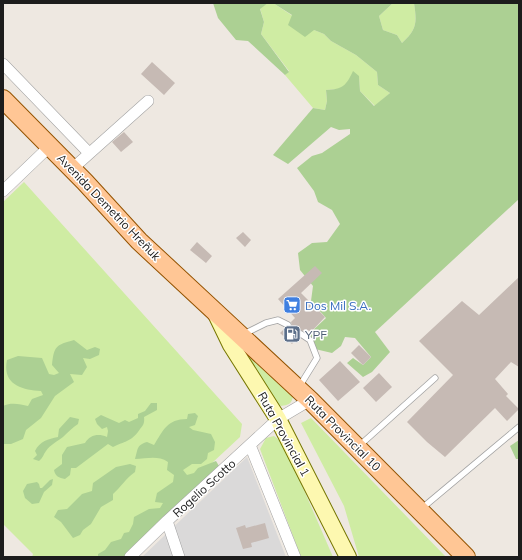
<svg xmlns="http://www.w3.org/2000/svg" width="522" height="560" viewBox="0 0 522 560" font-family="Mulish,sans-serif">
<rect width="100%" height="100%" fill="#eee8e1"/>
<path fill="#dad9d9" d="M247,457L286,557H142Z"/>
<path fill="#cfeca3" d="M268,3H273L314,30L324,34L331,41L356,55L377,72L378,85L390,93L375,106L360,91L359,77L339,89L326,90L327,101L325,110L313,108L285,75L289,71L261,34L264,22L260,8Z
M393,3H414C417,23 417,29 402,43L397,35L383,30L379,16Z
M24,182L242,424L240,437L111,557H32L33,554L3,524V202Z
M236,347L250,356L293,396C292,404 288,405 281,406L275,402Z
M311,418L446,557H359L344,506L301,423Z
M274,436L284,444L333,557H301L260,449L266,438Z"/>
<path fill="#acd093" d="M213,3H268L260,9L264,22L261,34L289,72L285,75L248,41L236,40L218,18Z
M273,3H393L379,16L383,30L397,35L402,43C417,29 417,23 414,3H519V199L375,332L390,352L372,372L363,377L347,363L353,358L363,365L371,357L355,338L345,337L341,346L332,353L315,349L308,343L311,332L326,318L311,301L313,286L300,270L298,253L312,243L327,242L340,224L332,210L318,202L314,191L297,168L312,156L322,153L350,134V129L339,130L331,127L288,164L273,155L313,108L325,110L327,101L326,90C343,89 346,86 353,71L359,76L360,91L374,106L390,93L378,85L377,72L356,55L331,41L324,34L314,30L305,37L288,25L292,15Z
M74,340L87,350L95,347L100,349L99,355L90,359L83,358L87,367L82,375L70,374L74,382L55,396L41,418L26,430L23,439L11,444H4L3,406C11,402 20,404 28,406L32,399L43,395L41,391C21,390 2,384 7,360L18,356L42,358L49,374L54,375L59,373L52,365C54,346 56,345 74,340Z
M151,403H157V410L144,417C145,425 142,426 138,432C130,442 125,441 113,447L108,444L76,468H71L70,475L65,479C59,478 55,476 54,470L62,464V455L67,447L85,443C90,435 98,433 107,437L108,431L107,427L102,429L97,424L95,419L101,415L119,423L125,420L129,422L138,418V414L145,411Z
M195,413L198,416L195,425L189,427L193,430L211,434L215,442L214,450L208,453L207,459L201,464H192L183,470L187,475L194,473L198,468L216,461L219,466L125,557H98V554L105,550L111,542L121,539L124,533L129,532L133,524L134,517L149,509L160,508L163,503L155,502L157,493L173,482L174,475L167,470L168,462C157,455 147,459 135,459C138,450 136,445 147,442L154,445C163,431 167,419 187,419L188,414Z
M70,417L79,419L78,424C72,428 68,432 63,437C58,441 50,445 46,451C43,455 43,458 39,461L33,459L37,455L35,451C40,441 48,439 58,437L59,429Z
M519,440V459H516L510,446Z
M130,464L136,466L135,472C126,478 121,487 113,494V500L101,507L91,524L83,530L80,535L73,538L61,522L54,517L58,510L67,509L82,494L92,491L93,483L116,467Z
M53,479L52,485L44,492L39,503L32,504L25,498L23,491L27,484L37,482L39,484L40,488H42L50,480Z"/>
<path fill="#c6bab4" d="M152,62L175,83L164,95L141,74Z
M124,132L133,142L121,152L112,142Z
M243,232L251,240L245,247L236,238Z
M197,242L212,256L206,263L190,250Z
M315,266L322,273L301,293L325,317L311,332L306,329L304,331L299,330L297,333L298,337L292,344L280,333L285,328H291L292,325L291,322L295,318L278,299Z
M519,277V367L511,362L495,379L508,394L506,396L519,409L507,421L495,408L445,457L427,442L407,422L453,375L419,341L462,301L479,315Z
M359,345L371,357L363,365L351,353Z
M340,361L360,382L338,401L319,380Z
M379,373L392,387L376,402L363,388Z
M265,523L269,538L251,543L252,547L243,549L236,528L245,525L246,528Z"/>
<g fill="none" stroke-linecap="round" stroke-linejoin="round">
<defs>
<path id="lane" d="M244,334L266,323L278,320L288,325
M299,387L317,358L310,340L301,334
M359,446L435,378
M421,509L519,427"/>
<path id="street" d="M3,64L89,153
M72,169L148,101
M3,191L50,146
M250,445L295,557
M167,521L179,557
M130,557L167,521L278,419L310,400"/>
<path id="secondary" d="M216,314L231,345L278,419L348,557"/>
<path id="primary" d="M3,99L85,182L139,241L310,400L466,557"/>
</defs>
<use href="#lane" stroke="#a3a3a3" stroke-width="7"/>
<use href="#street" stroke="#a3a3a3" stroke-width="12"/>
<use href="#secondary" stroke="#767600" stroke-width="18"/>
<use href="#primary" stroke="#945300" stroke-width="20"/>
<use href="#lane" stroke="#fff" stroke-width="5.5"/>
<use href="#street" stroke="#fff" stroke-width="11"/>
<use href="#secondary" stroke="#fdf8b0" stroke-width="16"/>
<use href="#primary" stroke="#ffc695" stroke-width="18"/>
</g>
<defs>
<symbol id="supermarket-square" viewBox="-11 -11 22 22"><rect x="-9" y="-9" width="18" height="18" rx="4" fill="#3f7fe0" stroke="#fff"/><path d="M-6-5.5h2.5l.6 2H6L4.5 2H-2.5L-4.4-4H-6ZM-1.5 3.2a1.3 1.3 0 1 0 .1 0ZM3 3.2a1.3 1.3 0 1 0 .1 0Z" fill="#fff"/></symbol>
<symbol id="fuel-square" viewBox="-11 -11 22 22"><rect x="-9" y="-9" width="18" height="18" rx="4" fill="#5c6f8a" stroke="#fff"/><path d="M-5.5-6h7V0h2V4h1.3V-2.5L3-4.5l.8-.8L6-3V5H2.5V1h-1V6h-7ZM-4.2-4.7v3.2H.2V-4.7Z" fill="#fff"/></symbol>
</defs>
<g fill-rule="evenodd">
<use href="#supermarket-square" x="282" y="295" width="20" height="20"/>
<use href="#fuel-square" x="282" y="324" width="20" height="20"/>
</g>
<g text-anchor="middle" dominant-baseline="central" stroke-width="3" stroke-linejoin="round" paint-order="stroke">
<g font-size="12" fill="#1c1c1c" stroke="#fff">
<text transform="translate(109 207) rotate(46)">Avenida Demetrio Hreñuk</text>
<text transform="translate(343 433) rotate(45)">Ruta Provincial 10</text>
<text transform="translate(284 434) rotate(61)">Ruta Provincial 1</text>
<text transform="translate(204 488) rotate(-42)">Rogelio Scotto</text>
</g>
<g font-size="12" fill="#366cbe" stroke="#fff" text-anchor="start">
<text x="305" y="305">Dos Mil S.A.</text>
</g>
<g font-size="12" fill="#4e5e75" stroke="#fff" text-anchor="start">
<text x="305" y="334">YPF</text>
</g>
</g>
<rect width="522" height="560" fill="none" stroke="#1c1c1c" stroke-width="8"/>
</svg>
